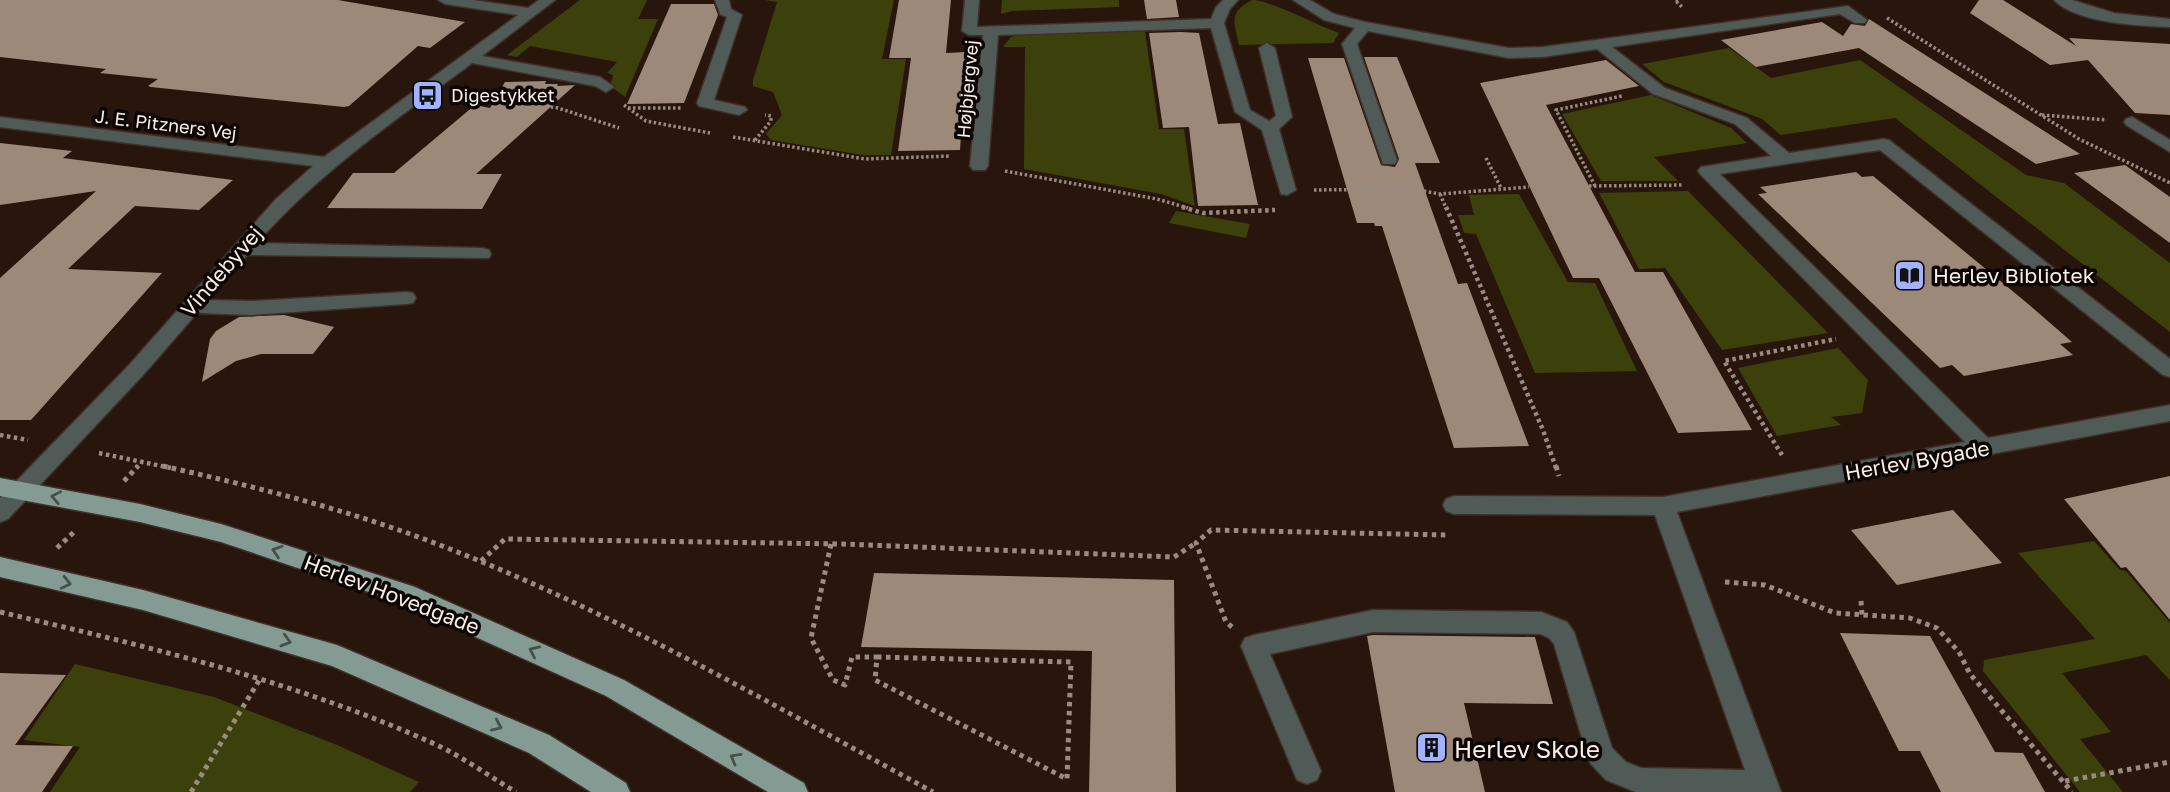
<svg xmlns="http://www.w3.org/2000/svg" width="2170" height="792" viewBox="0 0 2170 792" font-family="'Golos Text',sans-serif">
<rect width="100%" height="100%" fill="#28160d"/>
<path fill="#3c410c" d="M580,0H647L638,19H658L625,97L610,86L613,75L607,73L617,62L530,46L517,57L507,55Z
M765,0H894L882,59H906L891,155H863L771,140L766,134L782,115L773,92L753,86V80L777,2Z
M1002,0H1119V7L1012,11L1001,14Z
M1252,0C1270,0 1318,26 1339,33L1333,43L1239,45C1234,21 1228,13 1252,0Z
M1145,31L1159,129H1184L1195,206L1161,194L1024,169L1025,47H1003L1011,37L1020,35Z
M1729,48L1771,78L1860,60L2026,175L2064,183L2170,263V332L1895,118L1781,135L1762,119L1664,82L1642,64Z
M1651,95L1731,128L1747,143L1654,157L1678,181H1601L1562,114Z
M1688,191L1828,333L1722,350L1665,268L1639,269L1599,193Z
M1519,194L1568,282L1595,283L1637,371L1535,373L1476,234L1464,233L1458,215H1474L1469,195Z
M1176,211L1250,224L1246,238L1169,223Z
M1838,348L1868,380L1862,413L1831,417L1841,425L1777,436L1738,368Z
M2094,541L2120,570L2126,571L2170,623V680L2146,655L2062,673L2111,732L2080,739L2123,792H2080L1983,671L1984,660L2095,639L2018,553Z
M75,664L214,697L337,745L419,782L410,792H50L80,747L24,740Z"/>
<path fill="#9d897a" d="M0,0H338L465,22L430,48L418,46L349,106L344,107L151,87L148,86L158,79L100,73L106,69L0,57Z
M899,0H951L946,53L967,52L960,150L898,151L911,58H889Z
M1144,0H1176L1179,17L1147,19Z
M1979,0H2003L2076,46L2069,38L2170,44V115L2135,113L2088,60L2050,65L1970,13Z
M671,4H714L718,15L684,103L627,104Z
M1869,19L2080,154L2036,164L1859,48L1756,67L1721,40L1822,22L1843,36L1851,24L1865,26Z
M1181,32L1199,33L1218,124L1240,123L1258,205L1198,206L1189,127L1163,128L1149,33Z
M1364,57H1397L1440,163H1415L1458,284L1467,283L1529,446L1454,448L1382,226H1375L1374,223H1357L1308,58H1344L1381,165L1395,167L1399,159Z
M1606,60L1639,86L1546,105L1635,272H1663L1752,430L1678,433L1599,278H1573L1480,83Z
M546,81L545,84H558L557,86L575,85L476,174H502L482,209L327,208L353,173H394L475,105L490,108L505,82Z
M0,143L72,151L63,158L233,180L199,210L135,206L68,269L162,273L31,420H0V278L96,191L0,205Z
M2125,165L2170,197V243L2074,173Z
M1856,172L1862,177L1873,176L2027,303L2072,342L2060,344L2073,355L1964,376L1952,365L1940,368L1758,194L1767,193L1760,187Z
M284,315L334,327L313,354H261L236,361L202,382L210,339L216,331L239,317Z
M2170,476V620L2126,567L2121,568L2064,499Z
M1953,510L2002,563L1897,585L1851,530Z
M874,573L1174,580L1176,792H1089L1092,651L861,647Z
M1840,633L1930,636L1995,752L2023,753L2045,792H1941L1920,751H1899Z
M1373,635L1535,637L1553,704L1464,703L1485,792H1395L1367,636Z
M0,673L66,675L15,745L73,746L42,792H0Z"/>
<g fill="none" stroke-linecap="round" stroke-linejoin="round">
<defs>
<path id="minor" d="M438,0H473L528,8L539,0H555L482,56L600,77L614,87L606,92L595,86L472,63C396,120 319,172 257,243L482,248L489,250L491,254L489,258L247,255L208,300L252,301L406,292L413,293L416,298L413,303L406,304L252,315L197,313L144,374L8,519L0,522V498L130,364L276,199L313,166L0,127V117L324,157L518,15L445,4Z
M715,0H729L731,9L742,15L714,100L745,107L747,110L739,115L699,106L697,103L727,17L720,14Z
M965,0H979L977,27L1211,19L1216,7L1223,0H1238L1230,9L1224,23L1250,110L1269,121L1276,116L1259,48L1267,43L1275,48L1292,117L1279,129L1296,190L1287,195L1281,194L1262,130L1235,112L1211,28L998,35L988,166L985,170H973L970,166L983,35H969L962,31Z
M1293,0H1310L1334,14L1365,22L1509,48L1543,47L1848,6L1867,20L1865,23H1855L1840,14L1612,47L1665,88L1747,118L1789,153L1883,139L1889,140L2170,359V377L2163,375L1880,150L1720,174L1988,438L2170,405V421L1677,512L1781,792H1636L1606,780L1591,764L1587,755L1554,644L1549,638L1540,634L1373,632L1270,654L1321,771L1317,780L1307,784L1297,780L1241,646L1245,638L1254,635L1373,610L1541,612L1567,622L1574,632L1612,748L1626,762L1641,768L1745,770L1655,515L1454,514L1446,511L1443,505L1446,499L1454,496L1663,497L1965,442L1701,175L1698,171L1701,167L1771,156L1735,124L1653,94L1597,49L1543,57L1509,58L1368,31L1357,44L1397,160L1395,164H1383L1342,44L1355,28L1324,20Z
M2054,0H2072L2114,13L2170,19V27C2139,26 2076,23 2054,0Z
M2132,117L2170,140V152L2126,125L2124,122L2126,119Z"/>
<path id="major" d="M0,478L140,504L221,524L415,587L624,680L804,783L808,792H768L606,696L398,602L221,542L140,522L0,496Z
M0,557L143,590L337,645L549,735L626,783L630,792H591L529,753L332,666L143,610L0,577Z"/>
</defs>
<use href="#minor" stroke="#413027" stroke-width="3"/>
<use href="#major" stroke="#413027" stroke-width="3"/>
<path stroke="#998a82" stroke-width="3.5" stroke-dasharray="2.5 2.5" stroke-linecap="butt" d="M1678,0H1675L1683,8
M1887,18L2079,139L2170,183
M467,92L558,108L619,128
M624,105L646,121L710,133
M628,108H682
M2042,115L2107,120
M733,137L865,159L950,156
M755,140L771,121V116L765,115
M1486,158L1501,188
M1005,171L1157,199L1188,208
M1589,186L1684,185
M1595,186L1556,110L1622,96
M1314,190L1412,189L1440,194L1529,187
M1440,194L1446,208"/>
<path stroke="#998a82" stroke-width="4.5" stroke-dasharray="3.5 3.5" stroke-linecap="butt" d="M1182,207L1203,213L1275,210
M1446,207L1543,430L1556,468
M0,435L28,440
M99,453L171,468
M1782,455L1724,361L1836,339
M136,468L142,462"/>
<path stroke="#998a82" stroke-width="5" stroke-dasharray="4.5 4.5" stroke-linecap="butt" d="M163,466C256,487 349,510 437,544C610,610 771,704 933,792
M1556,466L1559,476
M124,481L138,466
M831,544L811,638L833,680L845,685L852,657H877
M57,548L76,530
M481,561L505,539L842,544L1174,557L1196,543
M1725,582L1765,585L1835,613L1910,618L1937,628L1959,652L1970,674L2072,792
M1861,601L1862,615
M0,612C145,646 291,680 428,741C459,754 487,775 516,792
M1232,627L1226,622L1196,543L1211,530L1447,535
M877,657L1071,662L1067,779L875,680Z
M2065,781L2170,762
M191,792L260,679"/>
<use href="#minor" fill="#505b57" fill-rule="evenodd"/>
<use href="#major" fill="#849b94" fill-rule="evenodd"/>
</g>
<defs><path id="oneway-chevron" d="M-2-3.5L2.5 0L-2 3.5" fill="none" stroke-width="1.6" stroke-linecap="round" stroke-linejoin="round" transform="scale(1.75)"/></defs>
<g stroke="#48504c">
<use href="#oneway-chevron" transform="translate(56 497) rotate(-169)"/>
<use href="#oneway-chevron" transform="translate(277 551) rotate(-162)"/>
<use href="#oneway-chevron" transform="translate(66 583) rotate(13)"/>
<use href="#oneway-chevron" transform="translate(286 641) rotate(16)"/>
<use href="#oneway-chevron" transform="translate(534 651) rotate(-155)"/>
<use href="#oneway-chevron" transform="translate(497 726) rotate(24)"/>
<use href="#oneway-chevron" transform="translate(735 758) rotate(-150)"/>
</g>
<defs>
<symbol id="bus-square" viewBox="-11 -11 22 22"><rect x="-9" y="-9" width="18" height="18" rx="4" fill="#a3b2fd" stroke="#0b0503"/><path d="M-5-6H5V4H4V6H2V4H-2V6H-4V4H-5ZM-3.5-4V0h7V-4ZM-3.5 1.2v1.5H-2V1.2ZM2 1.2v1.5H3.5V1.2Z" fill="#111"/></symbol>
<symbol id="library-square" viewBox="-11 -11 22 22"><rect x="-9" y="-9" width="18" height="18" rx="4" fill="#a3b2fd" stroke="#0b0503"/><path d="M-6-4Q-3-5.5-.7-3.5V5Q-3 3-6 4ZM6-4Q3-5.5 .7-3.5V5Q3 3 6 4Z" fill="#111"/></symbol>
<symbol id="building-square" viewBox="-11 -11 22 22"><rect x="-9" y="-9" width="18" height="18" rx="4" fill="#a3b2fd" stroke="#0b0503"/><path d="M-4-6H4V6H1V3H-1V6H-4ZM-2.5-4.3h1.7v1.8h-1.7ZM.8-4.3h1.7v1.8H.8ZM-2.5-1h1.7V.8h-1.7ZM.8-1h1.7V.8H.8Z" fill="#111"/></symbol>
</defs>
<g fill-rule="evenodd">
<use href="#bus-square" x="410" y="78" width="35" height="35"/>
<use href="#library-square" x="1892" y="258" width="35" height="35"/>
<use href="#building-square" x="1414" y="730" width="35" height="35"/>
</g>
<g text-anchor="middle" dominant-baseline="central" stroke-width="7" stroke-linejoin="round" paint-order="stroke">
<g font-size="18" fill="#fcefe8" stroke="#0b0503">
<text transform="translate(967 89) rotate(-85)">Højbjergvej</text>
<text transform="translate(166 124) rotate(7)">J. E. Pitzners Vej</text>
</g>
<g font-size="18" fill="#fcefe8" stroke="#0b0503" text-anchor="start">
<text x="451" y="95">Digestykket</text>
</g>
<g font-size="21" fill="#fcefe8" stroke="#0b0503">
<text transform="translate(221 271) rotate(-49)">Vindebyvej</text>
<text transform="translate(1917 460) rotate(-10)">Herlev Bygade</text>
<text transform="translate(392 594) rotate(21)">Herlev Hovedgade</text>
</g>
<g font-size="21" fill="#fcefe8" stroke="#0b0503" text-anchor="start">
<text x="1933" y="275">Herlev Bibliotek</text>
</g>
<g font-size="24" fill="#fcefe8" stroke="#0b0503" text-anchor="start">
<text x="1454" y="748">Herlev Skole</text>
</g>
</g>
</svg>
